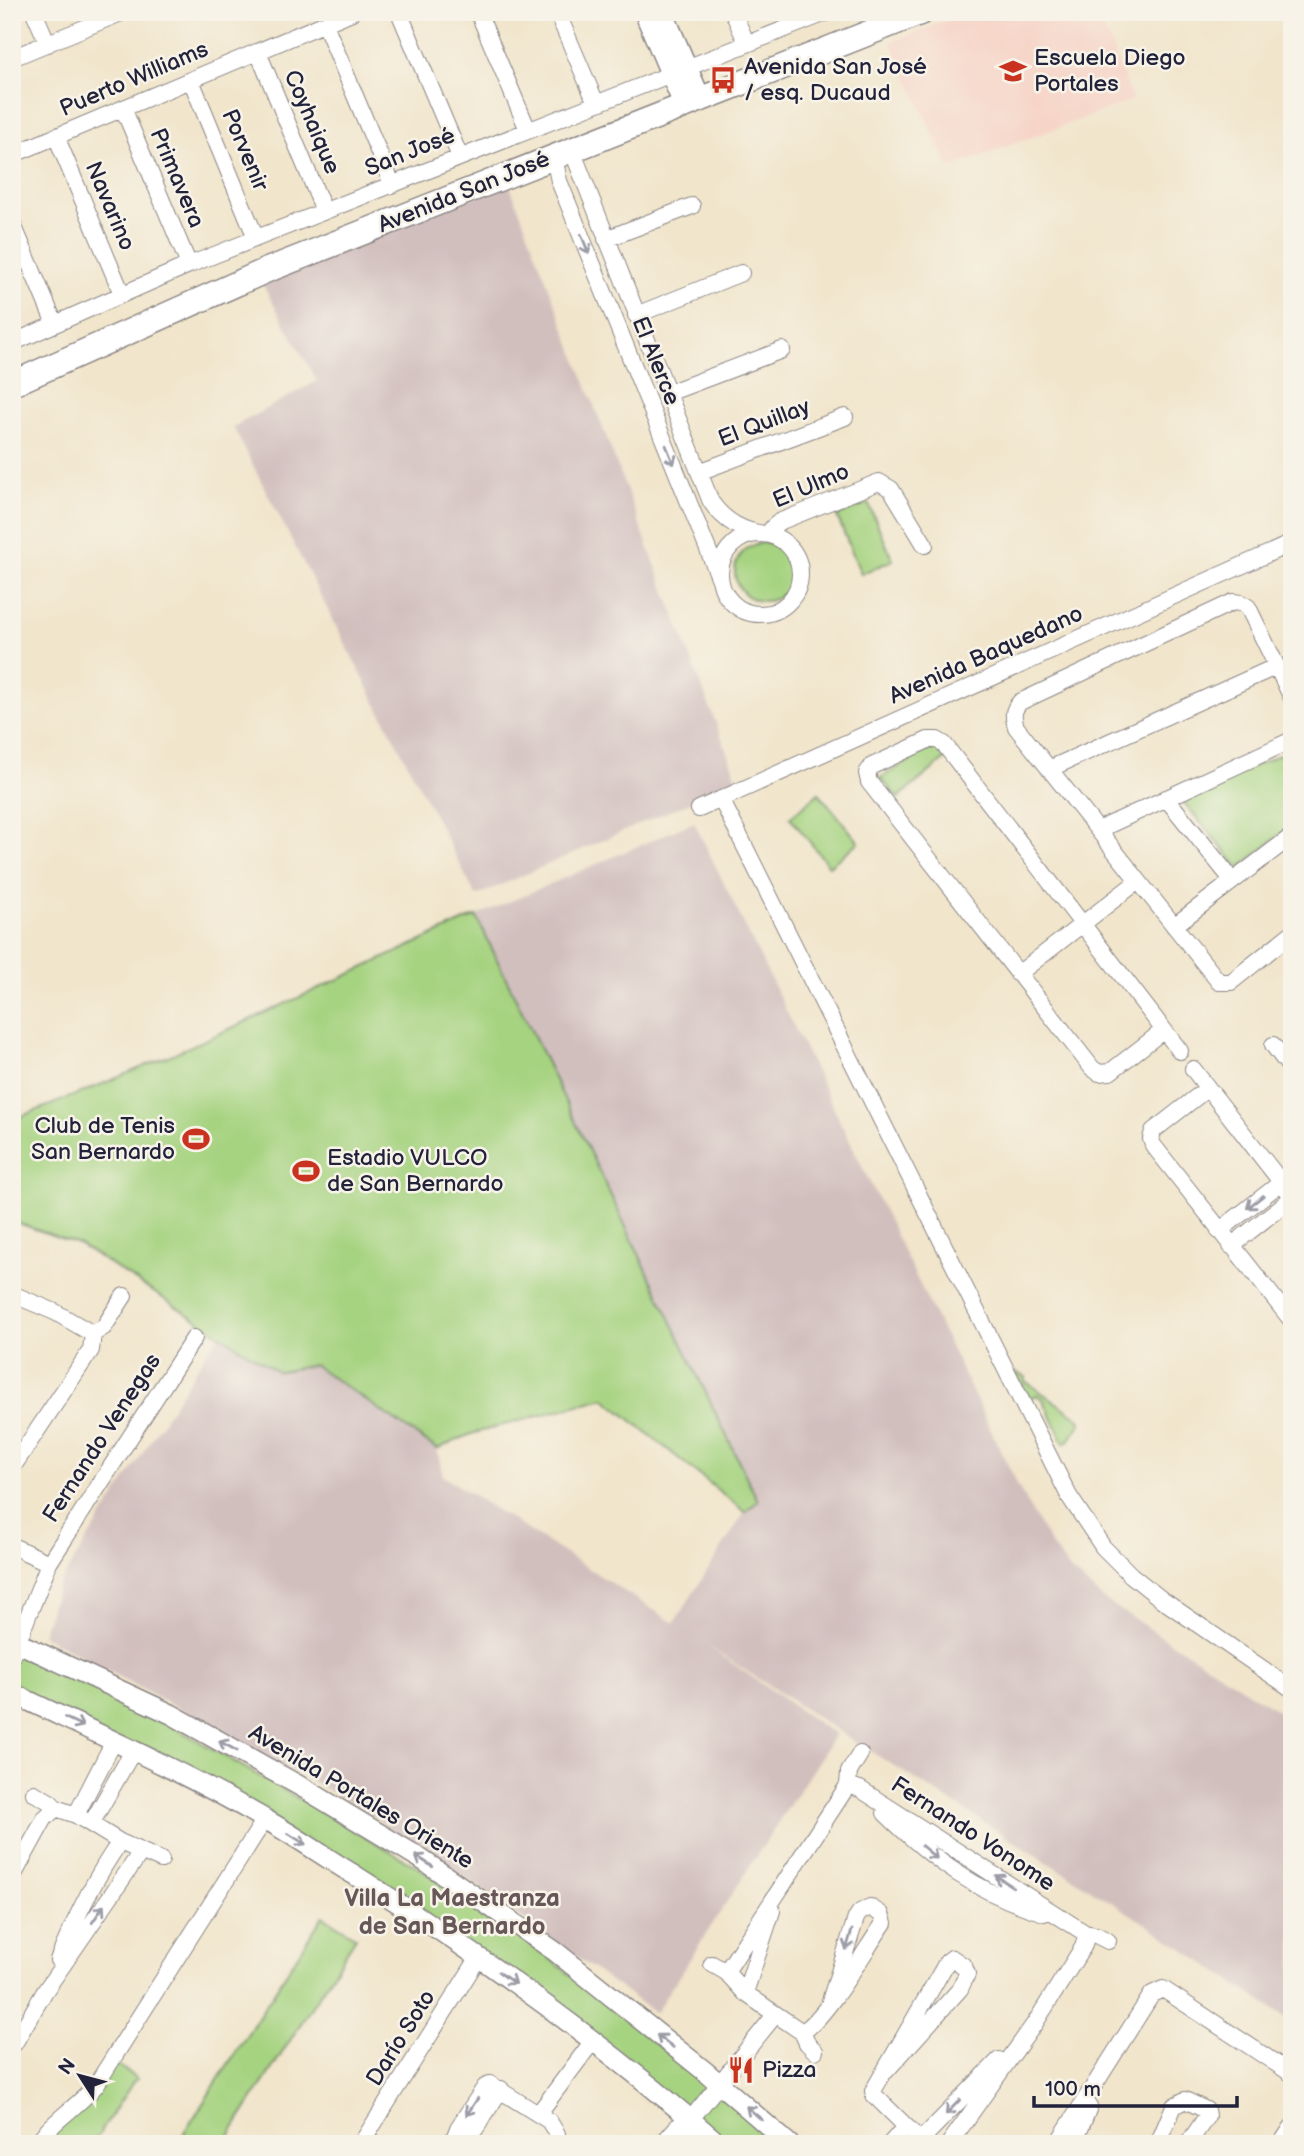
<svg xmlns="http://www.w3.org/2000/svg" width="1304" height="2156" viewBox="0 0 1304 2156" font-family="'Balsamiq Sans',sans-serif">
<rect width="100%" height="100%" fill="#f7f3e8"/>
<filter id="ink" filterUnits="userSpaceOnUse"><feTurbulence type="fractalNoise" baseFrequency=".0143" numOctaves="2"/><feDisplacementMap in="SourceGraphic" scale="14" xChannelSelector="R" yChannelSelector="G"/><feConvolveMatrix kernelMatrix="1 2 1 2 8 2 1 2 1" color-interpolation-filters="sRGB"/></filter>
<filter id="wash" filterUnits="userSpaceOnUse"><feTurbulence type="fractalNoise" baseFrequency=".00686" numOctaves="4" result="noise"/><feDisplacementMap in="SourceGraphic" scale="28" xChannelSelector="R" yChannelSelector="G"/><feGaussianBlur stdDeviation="1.57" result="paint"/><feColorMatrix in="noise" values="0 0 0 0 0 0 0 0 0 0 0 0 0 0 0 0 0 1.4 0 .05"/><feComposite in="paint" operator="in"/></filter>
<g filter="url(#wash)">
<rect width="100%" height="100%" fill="#f1e5cb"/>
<path fill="#f6d2c4" d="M968,12H1098L1133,100L949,168L891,42Z"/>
<path fill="#d1bfbe" d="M509,183L738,781L476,896L233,427L317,381L260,280Z
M694,822L1025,1500L1051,1545L1071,1571L1103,1599L1292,1720V2022L1143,1922L835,1729L702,1642L835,1735L655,2013L476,1885L355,1805L42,1635L58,1586L218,1335L278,1372L314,1365L437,1449L443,1476L674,1623L745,1512L758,1501L476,916Z"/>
<path fill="#a6d380" stroke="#647a5e" stroke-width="2" d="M868,503L893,560L861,574L837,516Z
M735 572a29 29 0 1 1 58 0a29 29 0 1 1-58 0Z
M935,746L945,759L898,798L880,778Z
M1292,749V825L1239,868L1181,799Z
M819,793L859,842L829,866L790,817Z
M476,916L758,1501L745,1512L604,1398L471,1434L437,1449L314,1365L278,1372L80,1245L12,1221V1120C170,1060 322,986 476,916Z
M1015,1372L1026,1377L1025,1381L1080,1419L1081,1423L1068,1442L1064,1443L1043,1399L1037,1395L1030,1398Z
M12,1645L120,1696L416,1866L552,1960L781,2144H723L385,1887L12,1689Z
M323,1916L356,1937L224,2144H177Z
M115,2063L137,2079L133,2082L93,2144H46Z"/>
</g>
<g filter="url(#ink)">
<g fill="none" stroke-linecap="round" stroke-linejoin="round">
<defs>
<path id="minor" d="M34,12L48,44
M399,12L460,157
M478,12L528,130
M557,12L596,103
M733,12L747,44
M325,24L392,184
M258,52L324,211
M12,58L123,12
M191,80L256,238
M123,108L189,265
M56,136L122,294
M572,150L711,502C724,521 741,531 764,534
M12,155L352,12
M554,157L559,181L721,582
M12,222L55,324
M606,239L692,206
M636,315L741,273
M12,343L189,265L828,12
M668,393L782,350
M699,472L845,417
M720 574a40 40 0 1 1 80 0a40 40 0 1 1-80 0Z
M770,535L772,528L779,522L879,482L891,489L925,545
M1292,698L1248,607L1241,603L1233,602L1020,702C1012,711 1013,716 1016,727L1219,982H1231L1292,933
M1049,769L1275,667
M1166,798L1233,881
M721,799L1069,1496L1103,1547L1131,1575L1161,1599L1292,1689
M699,809L1292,543
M1098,830L1292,740
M1174,926L1292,836
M1018,974L1138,881
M1164,1030L1110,1072L1099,1073L1092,1068L869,782L867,773L872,766L928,740H937L944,744L1180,1051
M1273,1045L1292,1070
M1193,1069L1292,1196
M1208,1088L1153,1131L1151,1139L1153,1145L1292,1321
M1219,1231L1292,1174
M1231,1246L1292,1198
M12,1294L55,1312L93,1334
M93,1334L104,1327L124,1296
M12,1468L91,1350L93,1334
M12,1546L49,1563
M12,1656L49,1563L194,1338
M848,1785L860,1789L1085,1933L1096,1935L1108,1941
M34,1793L50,1802L56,1808
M885,1813C934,1861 977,1893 1044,1913
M76,1815L114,1741
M91,1824L133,1751
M12,1878L45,1818L56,1808L76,1815L120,1842L161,1860
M58,1960C75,1919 94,1878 120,1842
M712,1964L726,1972L745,1993L768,2009L802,2032L807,2043L815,2051
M726,1972L848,1785L849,1772L860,1754
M745,1993L772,1911
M802,2032C825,2020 867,1947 884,1923L881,1914L870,1907L860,1912L856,1918L830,2001
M12,2043L14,2044L45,1991L141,1852
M886,2071L960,1989L967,1974L964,1966L952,1958L947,1962L873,2091L874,2095L924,2144
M539,2113L592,2042
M920,2141L999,2060
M12,2142L15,2144
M36,2144C53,2120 78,2107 96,2085L265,1819
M361,2144L479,1957
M452,2144L458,2128L485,2087L490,2084L549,2121L557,2134V2144
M462,2144L476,2128L501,2089
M662,2144L677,2127L691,2119
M678,2144L687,2133L691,2119L775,2015
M890,2144L905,2127
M949,2144L1035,2023L1083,1947L1086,1938L1085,1933
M1057,2144L1152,1994L1163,1989L1292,2074
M1074,2144L1089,2107
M1158,2144L1174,2106L1185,2100L1206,2110L1207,2116L1188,2144
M1281,2144L1292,2127"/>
<path id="tertiary" d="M644,12L684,106
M663,12L701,99
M12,1640L171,1714L307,1790L418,1857L556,1952L707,2073L789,2144
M12,1693C96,1733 182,1771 263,1818C294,1835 323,1856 353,1874C481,1955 605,2044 719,2144"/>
<path id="primary" d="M12,384L265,271L922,12"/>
</defs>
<use href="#minor" stroke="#8a8483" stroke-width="18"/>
<use href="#tertiary" stroke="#8a8483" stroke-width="22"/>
<use href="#primary" stroke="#8a8483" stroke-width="27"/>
<use href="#minor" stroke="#fff" stroke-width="16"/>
<use href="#tertiary" stroke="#fff" stroke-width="19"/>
<use href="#primary" stroke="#fff" stroke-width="24"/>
</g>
<defs><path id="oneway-shaft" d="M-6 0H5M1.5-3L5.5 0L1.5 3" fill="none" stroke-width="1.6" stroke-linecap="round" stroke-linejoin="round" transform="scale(1.75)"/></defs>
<g stroke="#9c9ca7">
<use href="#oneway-shaft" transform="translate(585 244) rotate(68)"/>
<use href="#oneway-shaft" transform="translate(670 455) rotate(68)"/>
<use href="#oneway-shaft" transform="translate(1255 1202) rotate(142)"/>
<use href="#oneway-shaft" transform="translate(74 1722) rotate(26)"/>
<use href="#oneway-shaft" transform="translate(228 1746) rotate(-151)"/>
<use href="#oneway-shaft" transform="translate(297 1839) rotate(32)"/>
<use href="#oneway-shaft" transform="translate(929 1852) rotate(40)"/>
<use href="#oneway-shaft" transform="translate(424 1861) rotate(-147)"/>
<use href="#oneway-shaft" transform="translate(1004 1881) rotate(-147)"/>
<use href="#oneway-shaft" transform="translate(98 1914) rotate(-56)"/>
<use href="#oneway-shaft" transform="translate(849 1940) rotate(107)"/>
<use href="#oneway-shaft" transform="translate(507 1978) rotate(36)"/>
<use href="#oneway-shaft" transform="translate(665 2041) rotate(-142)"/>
<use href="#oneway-shaft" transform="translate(472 2107) rotate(124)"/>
<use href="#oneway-shaft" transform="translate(953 2107) rotate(134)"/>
<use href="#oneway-shaft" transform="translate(754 2113) rotate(-139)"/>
</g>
</g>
<defs>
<symbol id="school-bare" viewBox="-9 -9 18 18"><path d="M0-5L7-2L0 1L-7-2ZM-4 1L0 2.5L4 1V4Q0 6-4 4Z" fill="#c8321e" stroke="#f7f3e8" stroke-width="2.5" paint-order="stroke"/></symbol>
<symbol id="bus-bare" viewBox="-9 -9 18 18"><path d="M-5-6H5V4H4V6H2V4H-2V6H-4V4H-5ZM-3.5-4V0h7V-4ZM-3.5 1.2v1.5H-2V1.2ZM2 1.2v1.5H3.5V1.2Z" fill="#c8321e" stroke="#f7f3e8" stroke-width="2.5" paint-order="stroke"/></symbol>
<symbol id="stadium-bare" viewBox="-9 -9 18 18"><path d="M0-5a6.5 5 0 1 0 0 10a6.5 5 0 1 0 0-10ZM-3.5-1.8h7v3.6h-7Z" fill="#c8321e" stroke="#f7f3e8" stroke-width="2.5" paint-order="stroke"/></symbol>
<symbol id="restaurant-bare" viewBox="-9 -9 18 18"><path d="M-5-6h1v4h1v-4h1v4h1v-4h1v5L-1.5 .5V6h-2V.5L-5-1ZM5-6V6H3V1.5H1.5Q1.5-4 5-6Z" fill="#c8321e" stroke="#f7f3e8" stroke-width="2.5" paint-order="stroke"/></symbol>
</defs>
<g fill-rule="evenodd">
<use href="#school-bare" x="994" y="52" width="38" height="38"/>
<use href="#bus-bare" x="704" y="61" width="38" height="38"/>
<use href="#stadium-bare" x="177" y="1120" width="38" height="38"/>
<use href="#stadium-bare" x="287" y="1152" width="38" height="38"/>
<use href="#restaurant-bare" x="722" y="2051" width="38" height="38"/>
</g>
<g text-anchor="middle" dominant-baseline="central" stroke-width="5" stroke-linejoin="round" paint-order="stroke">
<g font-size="23" fill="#22223b" stroke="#f7f3e8" text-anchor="start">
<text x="1034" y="58">Escuela Diego<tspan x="1034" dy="26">Portales</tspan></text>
<text x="744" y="67">Avenida San José<tspan x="744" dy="26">/ esq. Ducaud</tspan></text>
<text x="175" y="1126" text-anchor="end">Club de Tenis<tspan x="175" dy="26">San Bernardo</tspan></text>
<text x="327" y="1158">Estadio VULCO<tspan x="327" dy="26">de San Bernardo</tspan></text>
<text x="762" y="2070">Pizza</text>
</g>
<g font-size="23" fill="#22223b" stroke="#f7f3e8">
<text transform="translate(134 79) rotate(-23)">Puerto Williams</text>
<text transform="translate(312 122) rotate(67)">Coyhaique</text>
<text transform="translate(245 150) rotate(67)">Porvenir</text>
<text transform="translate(410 152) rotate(-22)">San José</text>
<text transform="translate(177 178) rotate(67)">Primavera</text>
<text transform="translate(464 192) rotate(-22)">Avenida San José</text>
<text transform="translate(110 206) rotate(67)">Navarino</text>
<text transform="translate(656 361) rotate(68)">El Alerce</text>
<text transform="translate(764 423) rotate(-21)">El Quillay</text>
<text transform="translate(811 486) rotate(-23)">El Ulmo</text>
<text transform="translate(986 655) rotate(-24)">Avenida Baquedano</text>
<text transform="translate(102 1438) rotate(-57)">Fernando Venegas</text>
<text transform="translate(361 1797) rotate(31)">Avenida Portales Oriente</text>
<text transform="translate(973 1834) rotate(33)">Fernando Vonome</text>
<text transform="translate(401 2038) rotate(-58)">Darío Soto</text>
</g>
<g font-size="24" font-weight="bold" fill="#675758" stroke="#f7f3e8">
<text x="452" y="1898">Villa La Maestranza<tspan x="452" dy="28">de San Bernardo</tspan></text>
</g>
</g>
<rect width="1304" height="2156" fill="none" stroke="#f7f3e8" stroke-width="42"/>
<g transform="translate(80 2076) rotate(306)" stroke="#f7f3e8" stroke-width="5" paint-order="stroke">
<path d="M0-5L12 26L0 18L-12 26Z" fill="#22223b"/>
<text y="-10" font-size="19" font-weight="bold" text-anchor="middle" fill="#22223b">N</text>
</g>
<path d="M1034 2096v10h203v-10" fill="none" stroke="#22223b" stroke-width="3.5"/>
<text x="1045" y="2096" font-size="21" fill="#22223b" stroke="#f7f3e8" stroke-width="5" paint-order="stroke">100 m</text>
</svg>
